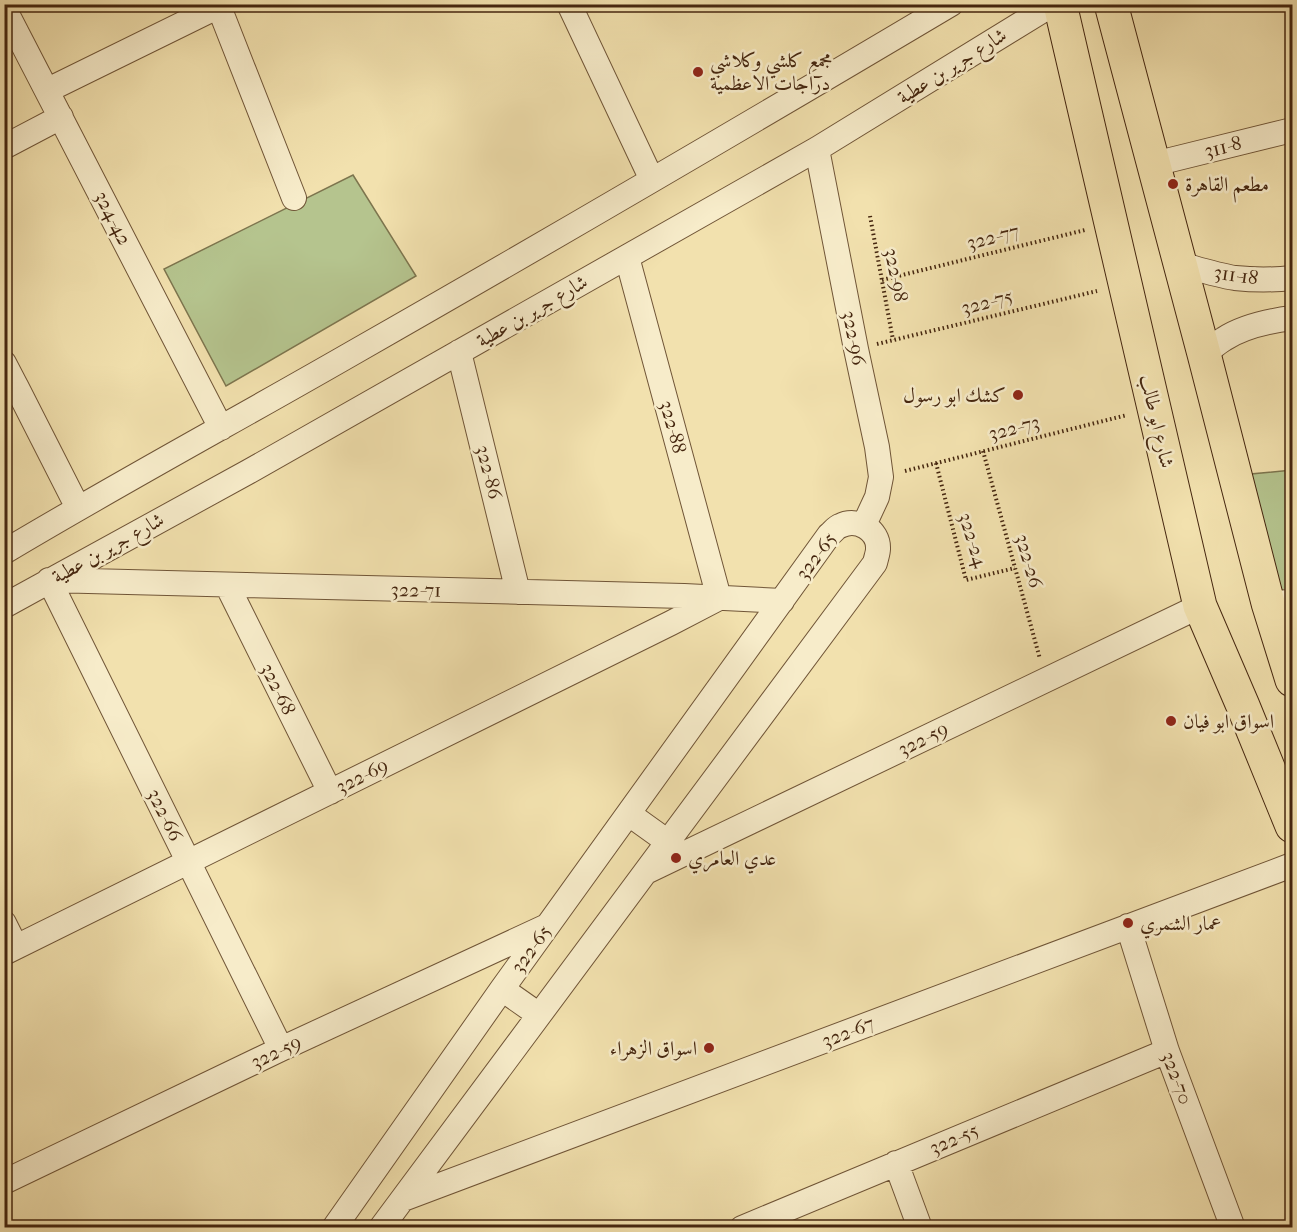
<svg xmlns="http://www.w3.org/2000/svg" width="1297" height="1232" viewBox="0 0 1297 1232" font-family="'IM FELL French Canon',Amiri,serif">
<rect width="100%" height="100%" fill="#f2e1ae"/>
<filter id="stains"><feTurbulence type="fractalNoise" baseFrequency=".00333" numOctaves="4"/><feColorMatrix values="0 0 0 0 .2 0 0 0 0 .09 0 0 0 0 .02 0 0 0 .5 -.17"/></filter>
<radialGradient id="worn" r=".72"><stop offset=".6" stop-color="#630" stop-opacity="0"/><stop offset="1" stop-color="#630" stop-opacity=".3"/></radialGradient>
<path fill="#b5c48e" stroke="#7d754e" stroke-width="1.5" d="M353,175L416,276L226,386L164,269Z
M1292,470V631L1251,474Z"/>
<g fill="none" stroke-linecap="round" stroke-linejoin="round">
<defs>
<path id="street" d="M569,4L652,180
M219,7L294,198
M4,8L221,428
M48,90L223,4
M4,147L61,117
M817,149L856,349L877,447L881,477L877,497L864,525
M1154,164L1292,130
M1180,264C1198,269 1216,275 1235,278C1254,280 1273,280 1292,278
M459,352L518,592
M1204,354C1211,349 1217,343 1224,339C1244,326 1269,321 1292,318
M4,363L16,386L4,392
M16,386L78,508
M4,552C121,482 240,418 358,350C556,237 754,121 951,4
M227,585L330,792
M1268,603L1292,602
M4,606L248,472L817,149L1053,4
M629,814L668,842
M648,871L1200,606
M4,923L16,947
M1128,926L1167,1051L1233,1228
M4,953L671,623L719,598L627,257
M502,989L539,1015
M281,1049L49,580L684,596L782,601
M896,1163L920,1228
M4,1182L281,1049L547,926
M403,1199L1292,865
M334,1228L502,989L829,535C833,532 836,527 840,526C857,517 879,530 878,549C878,553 876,558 875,563L381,1228
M742,1228L1167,1051"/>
<path id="primary" d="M1060,4L1200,606L1243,706L1292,826
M1111,4L1204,354L1268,603L1292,680"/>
</defs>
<use href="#street" stroke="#705537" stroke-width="26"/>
<use href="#primary" stroke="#45260f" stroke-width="35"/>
<path stroke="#45260f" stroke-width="4" stroke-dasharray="1.5 3" stroke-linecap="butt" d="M870,216L893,340
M882,280L1085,230
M877,344L1097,291
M983,451L1040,659
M936,463L966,580L1015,568
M905,471L1127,415"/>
<use href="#street" stroke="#f7ecca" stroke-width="24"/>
<use href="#primary" stroke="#f2e1ae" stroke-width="33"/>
</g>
<g fill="#8f2418" stroke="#f7ecca" stroke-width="2">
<circle cx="698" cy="72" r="6"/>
<circle cx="1173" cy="184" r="6"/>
<circle cx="1018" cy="395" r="6"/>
<circle cx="1171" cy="721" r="6"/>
<circle cx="676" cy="858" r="6"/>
<circle cx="1128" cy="923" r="6"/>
<circle cx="709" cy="1048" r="6"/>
</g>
<g text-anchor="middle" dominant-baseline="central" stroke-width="5" stroke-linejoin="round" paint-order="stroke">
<g font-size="20" fill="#45260f" stroke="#f7ecca" text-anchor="start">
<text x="710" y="60">مجمع كلشي وكلاشي<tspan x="710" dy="23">دراجات الاعظمية</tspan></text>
<text x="1185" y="184">مطعم القاهرة</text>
<text x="1006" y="395" text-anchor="end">كشك ابو رسول</text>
<text x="1183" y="721">اسواق ابو فيان</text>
<text x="688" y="858">عدي العامري</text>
<text x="1140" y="923">عمار الشمري</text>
<text x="697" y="1048" text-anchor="end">اسواق الزهراء</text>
</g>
<g font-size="20" fill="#45260f" stroke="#f7ecca">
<text transform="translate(952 66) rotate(-32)">شارع جرير بن عطية</text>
<text transform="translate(1223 147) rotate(-14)">311-8</text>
<text transform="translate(113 218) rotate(63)">324-42</text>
<text transform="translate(993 237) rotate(-14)">322-77</text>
<text transform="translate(896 275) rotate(79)">322-98</text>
<text transform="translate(1236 275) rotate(8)">311-18</text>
<text transform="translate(987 302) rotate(-14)">322-75</text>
<text transform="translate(532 311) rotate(-30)">شارع جرير بن عطية</text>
<text transform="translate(854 338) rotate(79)">322-96</text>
<text transform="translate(1157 421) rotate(77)">شارع ابو طالب</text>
<text transform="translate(673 427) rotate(75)">322-88</text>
<text transform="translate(1014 428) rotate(-14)">322-73</text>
<text transform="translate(489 472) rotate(76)">322-86</text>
<text transform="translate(973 540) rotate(73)">322-24</text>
<text transform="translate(108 548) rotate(-29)">شارع جرير بن عطية</text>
<text transform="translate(816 556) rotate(-53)">322-65</text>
<text transform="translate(1029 561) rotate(74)">322-26</text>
<text transform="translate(416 590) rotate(1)">322-71</text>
<text transform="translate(278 689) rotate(64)">322-68</text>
<text transform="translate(923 739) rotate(-26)">322-59</text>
<text transform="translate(362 776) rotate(-26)">322-69</text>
<text transform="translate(165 815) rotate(64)">322-66</text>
<text transform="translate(531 949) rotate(-54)">322-65</text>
<text transform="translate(848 1032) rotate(-21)">322-67</text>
<text transform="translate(276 1052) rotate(-25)">322-59</text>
<text transform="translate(1177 1078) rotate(70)">322-70</text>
<text transform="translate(954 1139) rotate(-23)">322-55</text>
</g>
</g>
<rect width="1297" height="1232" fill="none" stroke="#f2e1ae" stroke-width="24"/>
<rect x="6" y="6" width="1285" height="1220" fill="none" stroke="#45260f" stroke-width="3"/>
<rect x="12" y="12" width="1273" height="1208" fill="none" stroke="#45260f" stroke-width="1.5"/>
<rect width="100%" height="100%" filter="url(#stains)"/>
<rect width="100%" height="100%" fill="url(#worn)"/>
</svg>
